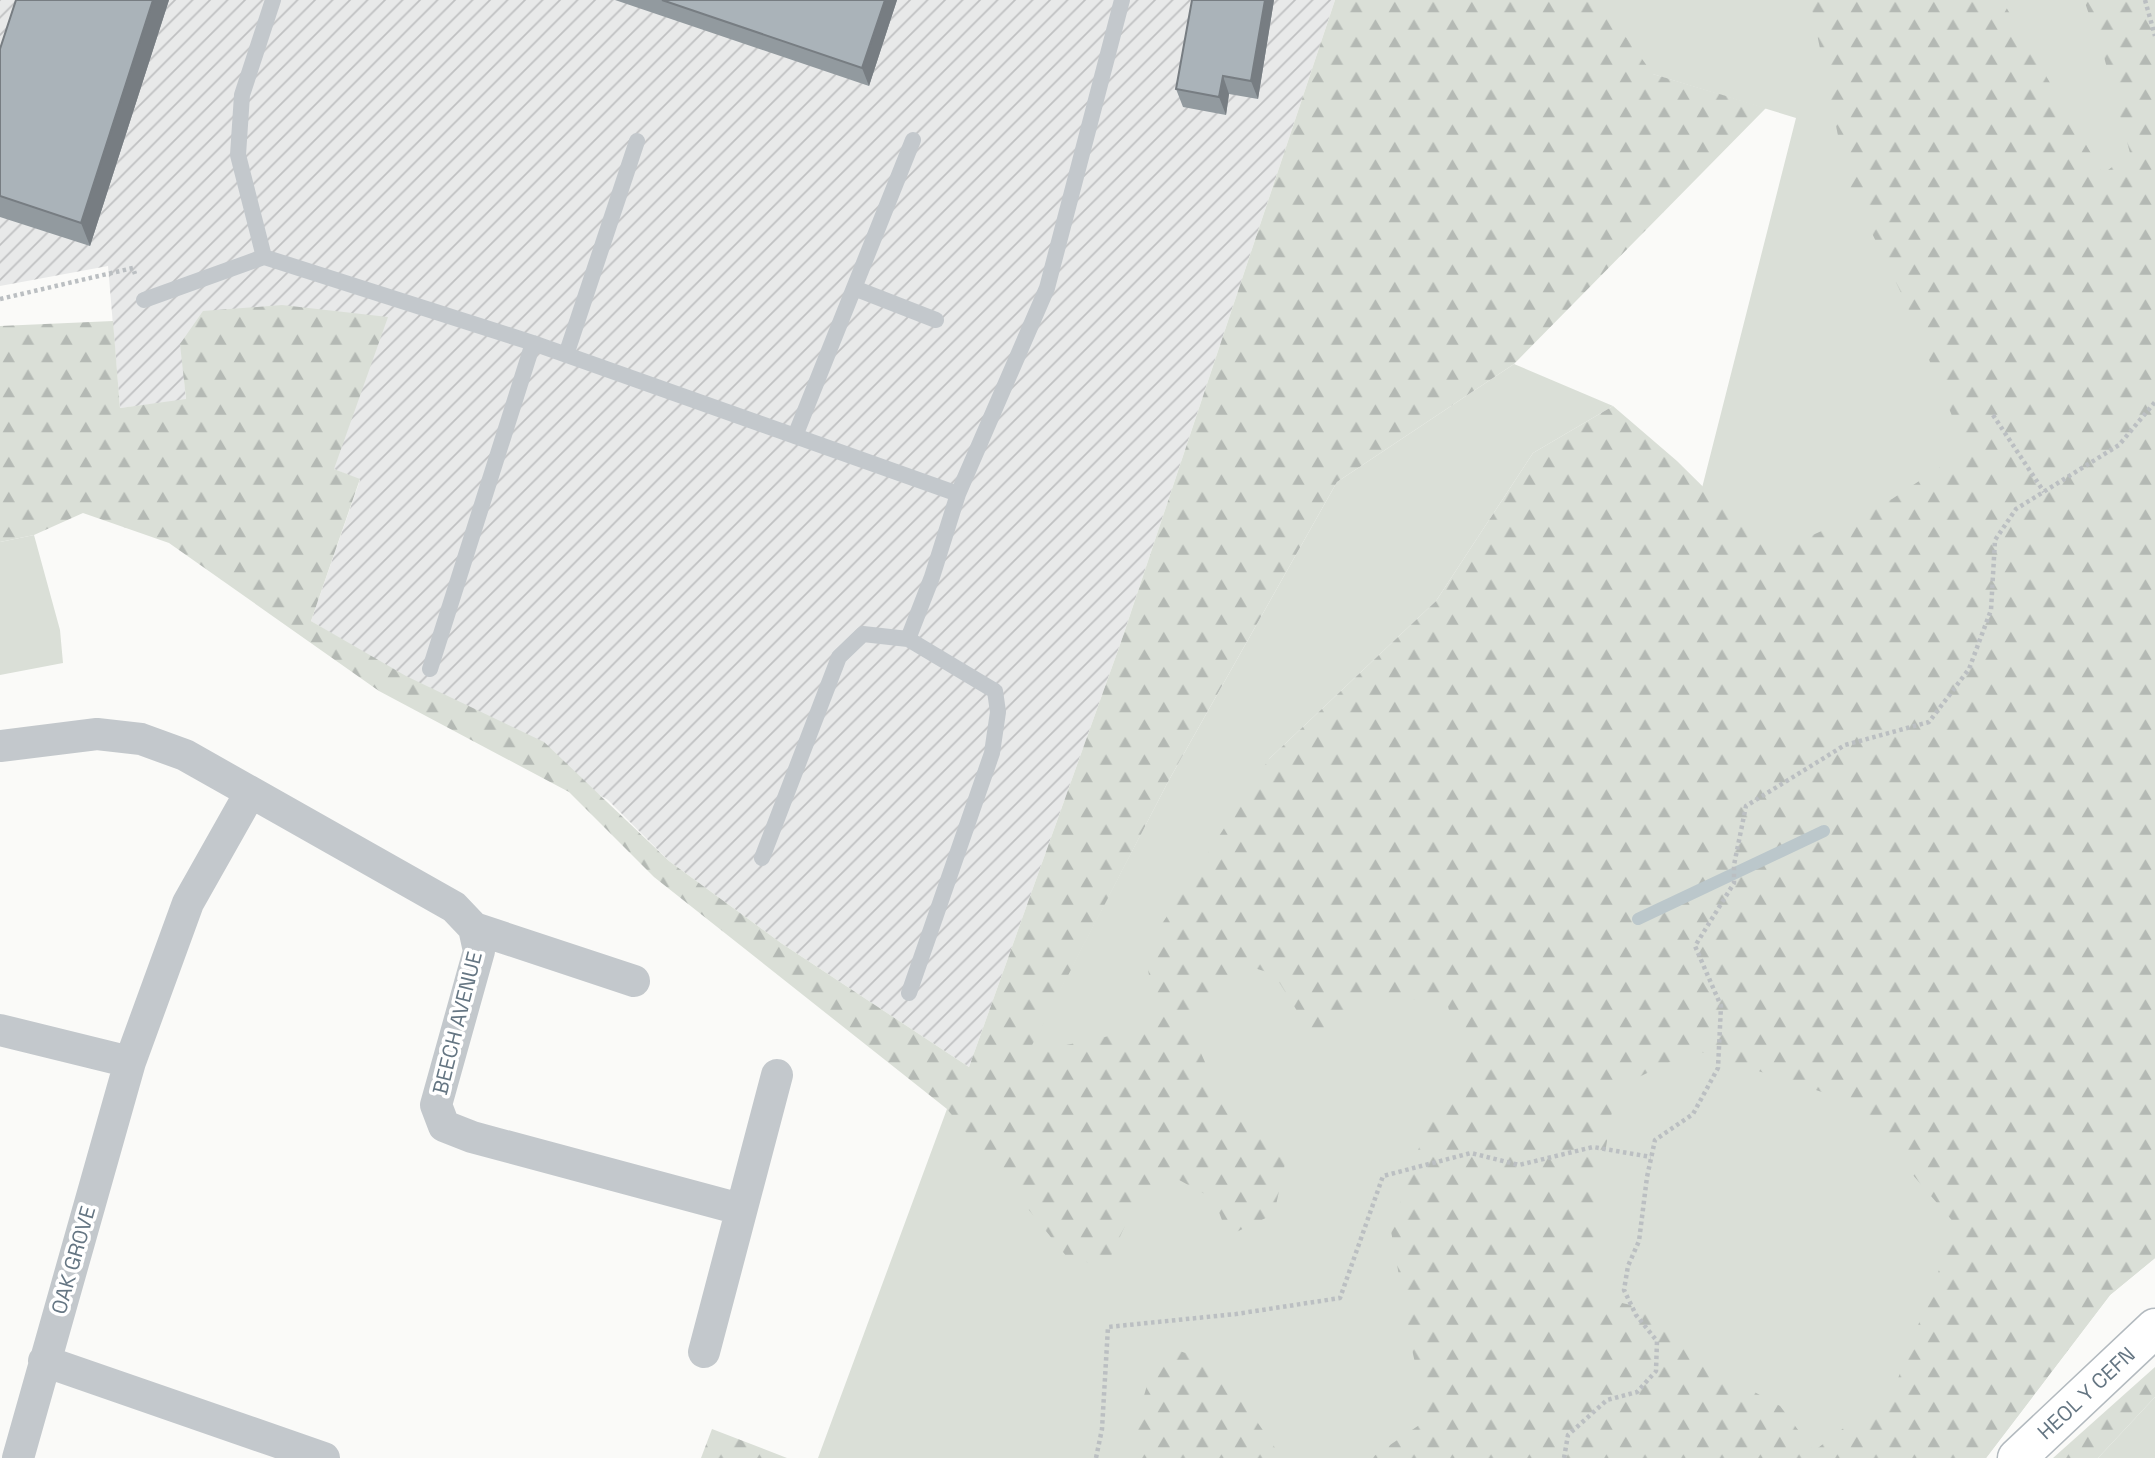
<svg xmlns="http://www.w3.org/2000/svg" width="2155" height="1458" viewBox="0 0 2155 1458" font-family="'Space Grotesk',sans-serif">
<defs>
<pattern id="industrial-furrows" width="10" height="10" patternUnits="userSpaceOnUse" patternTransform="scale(1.75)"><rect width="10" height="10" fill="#e8e9e9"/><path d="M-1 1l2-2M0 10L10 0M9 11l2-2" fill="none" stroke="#c0c1c2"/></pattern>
<pattern id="forest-firs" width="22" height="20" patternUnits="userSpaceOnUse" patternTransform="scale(1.75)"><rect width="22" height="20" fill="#dadfd7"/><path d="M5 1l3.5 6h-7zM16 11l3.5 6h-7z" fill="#b4b9b4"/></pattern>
</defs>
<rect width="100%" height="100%" fill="#fafaf8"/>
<path fill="url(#industrial-furrows)" d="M0,0H1335L1122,639L969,1067L781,943L669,861L608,800L311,621L360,480L334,469L181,344L186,400L120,408L108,266L0,286Z"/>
<path fill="#dadfd7" d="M1411,0H2155V1258L2110,1295L1986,1458H818L947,1109L1027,1053L1169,780L1337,482L1514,364L1613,406L1533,453L1436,601L1269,759L1241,964L1672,606L1796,118Z
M34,535L60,630L63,663L0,675V542Z
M2155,1397V1458H2098Z"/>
<path fill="url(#forest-firs)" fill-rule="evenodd" d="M1335,0H1599L1653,74L1766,108L1514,364L1337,482L1169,780L1028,1053L1157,1026L1145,950L1269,759L1436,601L1533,453L1613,406L1677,461L1771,554L1892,499L1966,450L1905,301L1848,184L1811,5L1818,0H2002L2103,174L2130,153L2104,57L2084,0H2155V1258L2110,1295L1986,1458H1371L1428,1419L1413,1354L1391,1231L1431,1112L1471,1083L1446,1000L1368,998L1314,1038L1274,974L1241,964L1186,1020L1213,1080L1267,1130L1285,1164L1274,1214L1228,1236L1214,1199L1170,1175L1130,1215L1106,1267L1067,1257L947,1109L654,877L569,792L379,691L169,543L83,513L34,535L0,542V326L113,321L120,408L186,399L180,344L203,311L282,305L388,317L334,469L360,479L311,621L406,676L544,742L669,861L781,943L969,1067L1122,639ZM1695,1050L1849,1101L1956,1225L1894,1389L1814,1451L1780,1406L1694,1359L1652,1310L1592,1296L1596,1206L1616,1088Z
M1159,1345L1216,1362L1282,1458H1138L1135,1426Z
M2155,1367V1397L2098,1458H2053Z
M712,1429L787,1458H701Z"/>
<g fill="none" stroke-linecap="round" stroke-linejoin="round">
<path stroke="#bbc7cb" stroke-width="12" d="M1638,919L1824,831"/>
<defs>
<path id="secondary" d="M2017,1458L2155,1328"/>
</defs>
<use href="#secondary" stroke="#b3babf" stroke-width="41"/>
<path stroke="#bbbfc2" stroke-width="4.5" stroke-dasharray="3.5 3.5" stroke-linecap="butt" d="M2145,0L2155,36
M0,299L133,268L135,274
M1993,415L2044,492
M1096,1458L1102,1429L1108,1327L1236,1314L1340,1298L1383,1176L1471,1153L1519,1165L1593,1147L1651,1157
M1564,1458L1568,1435L1607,1400L1637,1392L1656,1371L1657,1341L1636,1315L1624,1290L1628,1266L1639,1241L1647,1177L1655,1140L1693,1114L1718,1068L1721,1006L1695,946L1734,883V865L1746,806L1845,745L1929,722L1969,669L1991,610L1995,540L2016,509L2119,445L2155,402"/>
<path stroke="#c3c8cc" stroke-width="16" d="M264,257L238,155L242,95L273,0
M854,288L936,320
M144,300L264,257L533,343L958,494
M566,355L637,141
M795,436L913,140
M430,669L533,343
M762,858L839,657L863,634L908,639
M909,993L992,753L998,712L995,691L908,639L932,577L958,494L1047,288L1122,0"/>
<path stroke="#c3c8cc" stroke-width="32" d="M0,746L97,734L141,739L185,755L454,907L474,928L479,951L436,1105L444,1126L472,1137L740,1209
M474,928L634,981
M0,1030L130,1062L18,1458
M130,1062L188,903L250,793
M704,1352L777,1075
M44,1361L324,1458"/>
<use href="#secondary" stroke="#fff" stroke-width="38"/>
</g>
<path fill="#929a9f" d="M16,0H169L90,246L0,217V49Z
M615,0H897L869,86Z
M1274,0L1258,99L1229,94L1226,115L1183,107L1176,89Z"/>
<path fill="#777d82" d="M153,0H169L90,246L81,223Z
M885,0H897L869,86L862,68Z
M1265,0H1274L1258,99L1251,81Z
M1223,76L1229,94L1226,115L1219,97Z"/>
<path fill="#aab3b9" stroke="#777d82" stroke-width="2" d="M16,0H153L81,223L0,196V49Z
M662,0H885L862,68Z
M1192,0H1265L1251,81L1223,76L1219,97L1176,89Z"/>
<g text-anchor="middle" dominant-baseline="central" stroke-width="7" stroke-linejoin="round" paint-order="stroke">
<g font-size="21" fill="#657683" stroke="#fff">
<text transform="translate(457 1023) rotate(-76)">BEECH AVENUE</text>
<text transform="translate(73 1260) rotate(-74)">OAK GROVE</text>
<text transform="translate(2086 1393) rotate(-43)">HEOL Y CEFN</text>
</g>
</g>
</svg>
